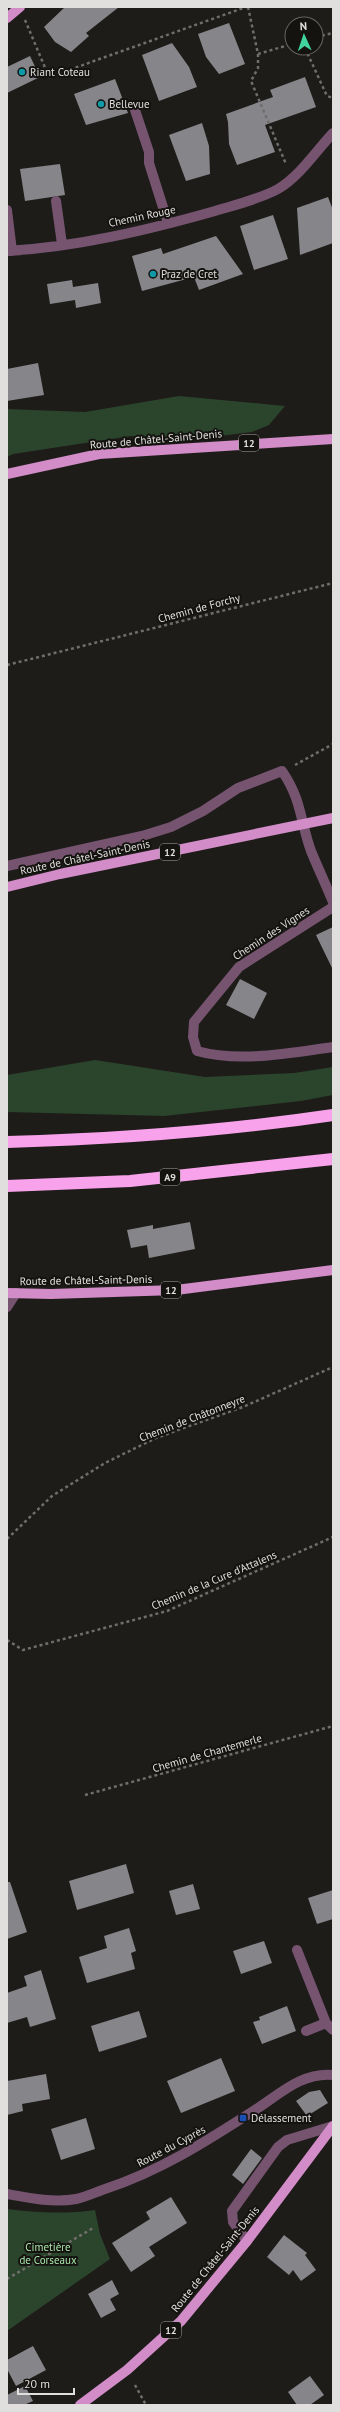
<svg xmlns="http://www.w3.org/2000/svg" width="340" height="2412" viewBox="0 0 340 2412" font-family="'PT Sans',sans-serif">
<rect width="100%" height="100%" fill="#1e1c19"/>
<path fill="#2b442c" d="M179,396L285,406L269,425L252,432L203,438L131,436L13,454L7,457V409L85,412Z
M95,1060L205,1077L294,1073L333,1067V1095L301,1101L164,1116L7,1112V1075Z
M7,2209C37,2213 65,2214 95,2210L100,2234L110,2259L7,2331Z"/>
<path fill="#86868a" d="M65,7H119L86,33L89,36L71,52L55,42L44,27Z
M229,23L245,64L219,74L206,57L198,34Z
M172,43L189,67L197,87L159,101L142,55Z
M30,56L40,77L7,93V67Z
M305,77L316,107L265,125L275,152L237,165L229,144L228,122L226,114L273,97L270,90Z
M115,79L128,113L86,125L74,94Z
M202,123L209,146L210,174L186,181L169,135Z
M60,164L65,195L25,201L20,169Z
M328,197L333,210V243L300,255L297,208Z
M273,215L288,259L254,270L240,226Z
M216,236L243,274L199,290L194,277L142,291L132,256L161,248L163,254Z
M72,280L73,287L98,283L101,303L76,308L75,300L50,304L47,284Z
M38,363L44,395L7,401V369Z
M333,927V970L316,935Z
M240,979L267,993L254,1019L226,1005Z
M190,1222L195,1249L149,1258L147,1245L131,1248L127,1230L153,1225V1229Z
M126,1864L134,1893L77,1910L69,1881Z
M7,1882H10L27,1932L7,1939Z
M193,1884L200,1909L176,1915L169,1891Z
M333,1890V1919L317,1924L308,1898Z
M129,1928L136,1951L131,1953L135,1969L87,1983L79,1957L107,1948L104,1936Z
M264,1941L272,1963L241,1974L233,1951Z
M41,1970L56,2019L30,2027L27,2017L7,2023V1993L27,1986L24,1976Z
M287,2006L296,2031L262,2044L253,2022L260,2020L259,2017Z
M139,2011L147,2037L99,2052L91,2026Z
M221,2058L235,2091L181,2113L167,2081Z
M46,2074L50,2099L22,2104L23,2111L7,2115V2081Z
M320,2090L328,2103L307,2116L296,2101L309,2092Z
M86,2118L95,2149L61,2160L51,2129Z
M251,2149L262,2158L243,2184L232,2175Z
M171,2197L187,2223L149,2247L155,2256L131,2272L112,2243L150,2219L146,2212Z
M284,2235L307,2253L305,2255L316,2270L301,2281L293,2270L289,2275L267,2257Z
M112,2280L119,2294L110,2299L116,2310L101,2318L88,2294Z
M33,2346L46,2370L16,2386L7,2369V2360Z
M310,2376L324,2395L310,2405H297L288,2392Z
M25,2386L33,2401L24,2405H7V2395Z"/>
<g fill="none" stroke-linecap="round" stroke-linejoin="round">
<path stroke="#706e6c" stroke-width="2.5" stroke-dasharray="3 3" stroke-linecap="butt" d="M248,7L258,54V68L251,81L286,164
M25,20L49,77L246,7
M316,37L333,33
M305,48L327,96L333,98
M258,54L292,44
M7,665L333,583
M295,765L333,744
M7,1539L52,1496L105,1463L156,1438L243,1407L333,1367
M7,1640L23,1650L167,1611L333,1537
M85,1795L333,1726
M7,2279L93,2228
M135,2385L146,2405"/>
<path stroke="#765470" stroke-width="10" d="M135,110L149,152V163L168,223
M56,201L62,244
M7,210L12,251
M7,251C77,247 148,230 215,211C235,205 260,199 278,189C300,176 316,151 333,133
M7,866L142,836L171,827L203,811L238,788L282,771C302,800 300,821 311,851C318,868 326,885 333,902
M333,907L239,967L194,1022L193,1037L197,1051C239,1063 290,1053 333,1047
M7,1307L16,1293
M297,1950L326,2023L333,2030
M306,2031L326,2023
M7,2194C29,2198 54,2203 76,2199C86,2197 96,2192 105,2189C160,2171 207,2141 255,2110C280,2094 302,2072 333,2075
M247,2241L233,2222L232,2211L278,2147L287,2140L333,2126"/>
<path stroke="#d28cc7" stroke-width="10" d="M7,18L20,7
M7,474L99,454L333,439
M7,887L60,874L333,818
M7,1293L51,1294L176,1290L333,1270
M80,2405L127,2370L181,2321L247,2241L333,2126"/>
<path stroke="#f7a2ea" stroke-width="12" d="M7,1142C116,1139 225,1131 333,1115
M7,1186L130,1181L333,1159"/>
</g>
<g fill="#0f9aa8" stroke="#151310" stroke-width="1.5">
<circle cx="22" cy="72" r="4"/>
<circle cx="101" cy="104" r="4"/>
<circle cx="153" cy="274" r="4"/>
</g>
<rect fill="#1a4fb4" stroke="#151310" stroke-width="1.5" x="239" y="2114" width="8" height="8" rx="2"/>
<g text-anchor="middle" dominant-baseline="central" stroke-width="4" stroke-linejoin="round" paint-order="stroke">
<g fill="#151310" stroke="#a3a2a0" stroke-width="1">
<rect x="239" y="435" width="20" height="16" rx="3"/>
<rect x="160" y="844" width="20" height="16" rx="3"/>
<rect x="160" y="1169" width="20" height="16" rx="3"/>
<rect x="161" y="1282" width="20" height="16" rx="3"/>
<rect x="161" y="2322" width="20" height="16" rx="3"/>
</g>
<g font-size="10" font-weight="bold" fill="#e0dfdd">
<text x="249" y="443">12</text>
<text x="170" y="852">12</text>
<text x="170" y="1177">A9</text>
<text x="171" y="1290">12</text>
<text x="171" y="2330">12</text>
</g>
<g font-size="11" fill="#e0dfdd" stroke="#151310" text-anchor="start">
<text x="30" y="72">Riant Coteau</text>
<text x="109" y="104">Bellevue</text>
<text x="161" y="274">Praz de Cret</text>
<text x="251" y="2118">Délassement</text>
</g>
<g font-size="11" fill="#e0dfdd" stroke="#151310">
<text transform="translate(142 216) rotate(-12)">Chemin Rouge</text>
<text transform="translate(156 439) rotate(-5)">Route de Châtel-Saint-Denis</text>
<text transform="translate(199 608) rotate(-15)">Chemin de Forchy</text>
<text transform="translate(85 857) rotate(-12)">Route de Châtel-Saint-Denis</text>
<text transform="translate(271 933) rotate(-33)">Chemin des Vignes</text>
<text transform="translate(86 1280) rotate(-1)">Route de Châtel-Saint-Denis</text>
<text transform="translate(192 1418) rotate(-21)">Chemin de Châtonneyre</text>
<text transform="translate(214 1580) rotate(-23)">Chemin de la Cure d'Attalens</text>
<text transform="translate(207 1753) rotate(-16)">Chemin de Chantemerle</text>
<text transform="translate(171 2146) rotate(-28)">Route du Cyprès</text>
<text transform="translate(215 2259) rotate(-51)">Route de Châtel-Saint-Denis</text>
</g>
<g font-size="11" fill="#a7e6a9" stroke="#151310">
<text x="48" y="2247">Cimetière<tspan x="48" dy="13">de Corseaux</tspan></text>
</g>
</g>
<rect width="340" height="2412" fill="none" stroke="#e0dfdd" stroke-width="16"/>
<g transform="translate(304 36) rotate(357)"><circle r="19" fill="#151310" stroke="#666562"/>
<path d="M0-3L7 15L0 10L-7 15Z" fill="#42d4a0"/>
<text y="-6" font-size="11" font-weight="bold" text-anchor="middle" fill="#e0dfdd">N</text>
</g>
<path d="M18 2388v6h56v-6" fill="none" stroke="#e0dfdd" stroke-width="2"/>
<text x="24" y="2388" font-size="12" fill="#e0dfdd" stroke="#151310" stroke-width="3" paint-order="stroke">20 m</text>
</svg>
